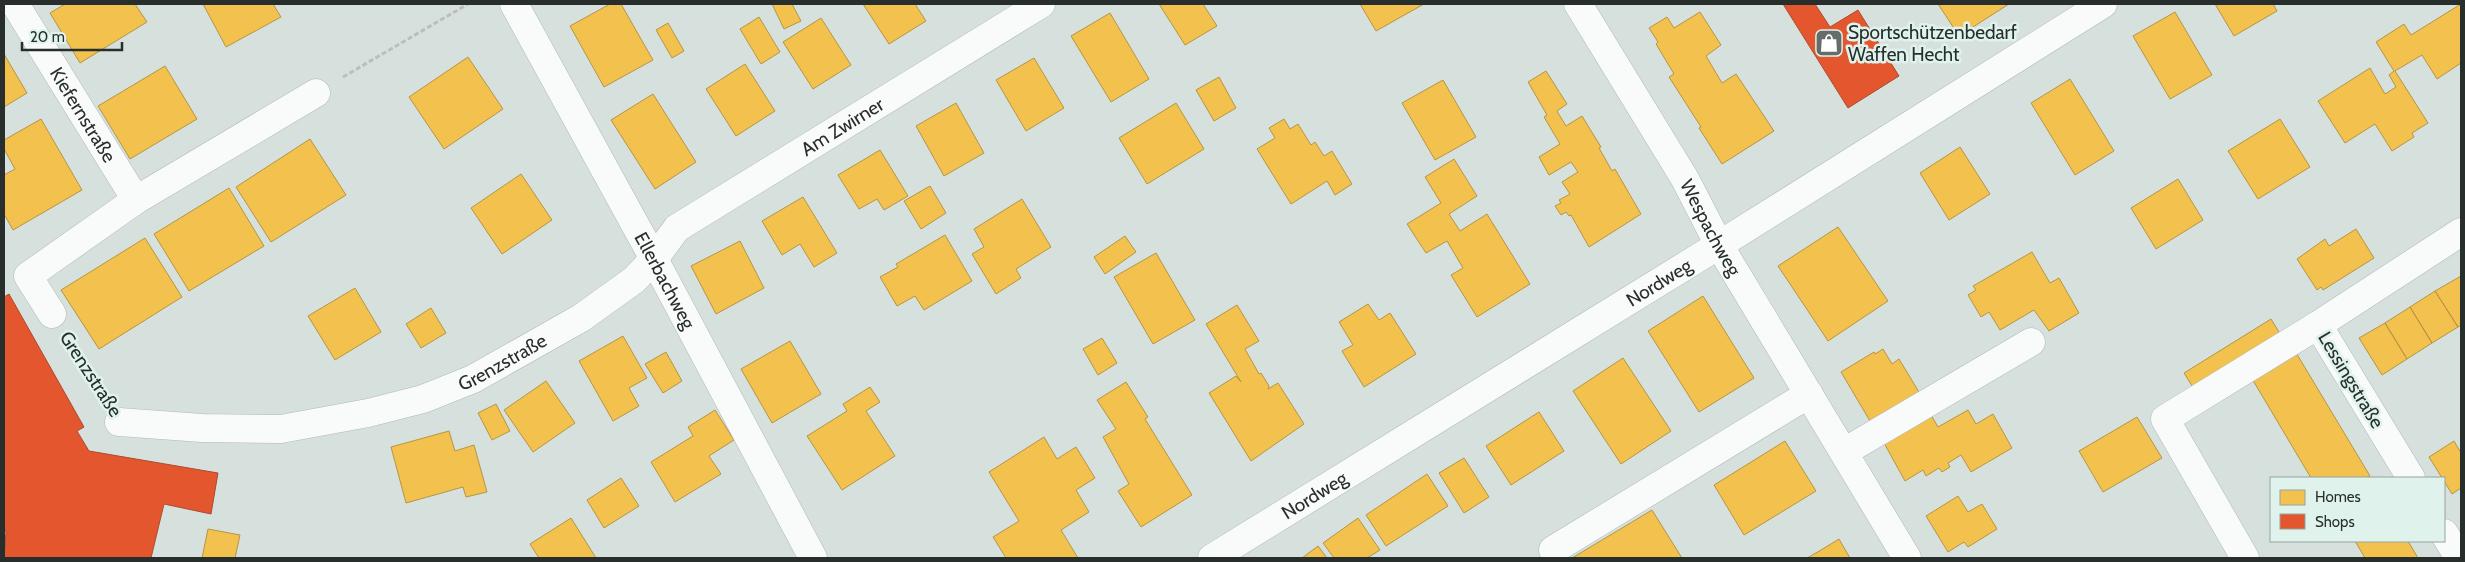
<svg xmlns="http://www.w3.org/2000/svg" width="2465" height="562" viewBox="0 0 2465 562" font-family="Cabin,sans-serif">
<rect width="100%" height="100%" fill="#d6e1de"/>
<path fill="#f2c14e" stroke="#b59544" d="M65,4H135L147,22L80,63L50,13Z
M203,4H273L281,17L226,47Z
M610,4H621L653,60L604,87L570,26Z
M772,4H792L801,21L784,29Z
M863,4H915L926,21L889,44Z
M1159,4H1203L1217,26L1185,45Z
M1360,4H1424L1376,31Z
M1938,4H2009L1959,36Z
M2215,4H2273L2277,11L2234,36Z
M2461,4V63L2437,79L2422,55L2395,71L2428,123L2412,133L2414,137L2392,151L2375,124L2345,143L2318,101L2370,68L2385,94L2396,87L2389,75L2394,71L2376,42L2404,24L2411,35Z
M1700,12L1721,45L1706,56L1722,83L1736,74L1774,131L1722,164L1699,128L1701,127L1669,77L1674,74L1656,44L1658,42L1649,28L1667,17L1674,28Z
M2175,12L2212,75L2170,99L2133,36Z
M1110,13L1149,79L1111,102L1071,36Z
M759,17L780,52L761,64L740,29Z
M821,18L851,65L813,89L783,42Z
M668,23L684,51L672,58L656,30Z
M4,54L27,93L4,107Z
M468,57L503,109L444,149L409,97Z
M1034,58L1064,108L1026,131L996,80Z
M745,64L775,111L736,136L706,89Z
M165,66L197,119L130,159L98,106Z
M1546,71L1567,104L1557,111L1566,126L1582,116L1601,147L1599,148L1612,171L1615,169L1641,214L1589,247L1571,215L1569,216L1566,212L1561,215L1555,206L1561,203L1559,200L1570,194L1562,182L1578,172L1571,162L1549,175L1539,157L1560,144L1544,117L1547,115L1528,82Z
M1219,77L1236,108L1214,121L1196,90Z
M2070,79L2114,151L2075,175L2031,103Z
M1443,80L1476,137L1435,160L1402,103Z
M653,94L696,162L655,189L611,120Z
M956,103L984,153L944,176L916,126Z
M1176,103L1204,149L1147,184L1119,138Z
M41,119L82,190L13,230L4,214V175L15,169L4,149V140Z
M1284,119L1290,129L1298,124L1311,145L1315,142L1324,156L1332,151L1352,184L1335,195L1327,181L1291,204L1257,149L1275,138L1269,128Z
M2280,119L2310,167L2258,199L2228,151Z
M310,139L346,195L271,242L236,187Z
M1960,147L1990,194L1949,220L1920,173Z
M880,150L908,196L884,210L877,199L859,209L838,175Z
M1454,159L1477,196L1449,214L1460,231L1487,214L1530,284L1477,317L1451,275L1463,268L1447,241L1426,253L1407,224L1441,203L1425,177Z
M521,174L552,220L502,254L471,208Z
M2178,179L2203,220L2156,249L2131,208Z
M930,186L946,213L921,229L904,201Z
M229,188L264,246L189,291L154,234Z
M803,197L837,253L814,267L800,244L782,255L762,221Z
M1022,199L1051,247L1016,269L1021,278L996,294L972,254L984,247L974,229Z
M1838,227L1888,301L1828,341L1778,266Z
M2356,229L2374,258L2323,290L2321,287L2317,290L2297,259L2325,239L2329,246Z
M945,235L972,281L924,310L915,296L897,306L880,277L898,267L896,264Z
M1125,236L1136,252L1105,274L1094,257Z
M145,238L182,297L99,349L61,290Z
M740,241L764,288L716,314L691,266Z
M2032,252L2050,283L2059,278L2079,313L2049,331L2034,310L2000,330L1989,312L1981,317L1968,295L1976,290L1973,286Z
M1156,253L1195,320L1153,344L1114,277Z
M2461,276V325L2458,327L2435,291Z
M355,288L381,332L335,360L308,316Z
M2435,291L2458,327L2432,343L2410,307Z
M1703,296L1754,378L1699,412L1648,331Z
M1368,304L1379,320L1390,313L1416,354L1364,387L1342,351L1353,345L1339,322Z
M1237,305L1259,341L1245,349L1259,374L1261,373L1269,386L1268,389L1278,383L1304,424L1251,461L1209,393L1236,376L1241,382L1206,324Z
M2410,307L2432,343L2407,359L2385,323Z
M431,308L446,333L421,348L406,324Z
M2271,319L2282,337L2196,392L2184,373Z
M2385,323L2407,359L2382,375L2359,338Z
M623,336L647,378L629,388L639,406L613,421L579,361Z
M1102,338L1117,363L1098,375L1083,349Z
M790,341L821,394L772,423L741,369Z
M2292,346L2370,476L2366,478H2311L2248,372Z
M1883,349L1892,364L1899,359L1922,397L1895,413L1892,408L1870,421L1841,372L1874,352L1875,354Z
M666,352L682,381L663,393L645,364Z
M1623,358L1671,431L1621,464L1573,391Z
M546,381L575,423L533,452L504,410Z
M1126,382L1148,417L1145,419L1192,495L1141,527L1118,491L1129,484L1103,437L1116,429L1097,400Z
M870,387L880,402L866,411L895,456L842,490L807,436L847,411L843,404Z
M496,404L510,431L492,440L478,413Z
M715,410L734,440L709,456L721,474L675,502L651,462L693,436L688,427Z
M1968,410L1976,424L1993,414L2012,448L1971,472L1961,455L1948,463L1950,467L1942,472L1939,468L1926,476L1923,470L1905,481L1884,443L1931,415L1938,427Z
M1539,412L1564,451L1511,485L1486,446Z
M2137,417L2162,458L2103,492L2079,451Z
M449,431L455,451L474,445L487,492L466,497L463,487L406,503L391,447Z
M1044,437L1057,459L1076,447L1095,478L1076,490L1089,512L1061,530L1078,558H1006L993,537L1019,521L989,472Z
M1785,441L1816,491L1744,535L1714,485Z
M2454,441L2461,453V488L2452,494L2429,457Z
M1464,458L1489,497L1464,513L1439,473Z
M1427,474L1448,506L1386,546L1366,515Z
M621,478L639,506L604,528L587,500Z
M1958,496L1968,512L1982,504L1997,529L1968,547L1964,542L1948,552L1926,516Z
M1652,510L1682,558H1572Z
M571,518L596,558H539L530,544Z
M1358,518L1380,550L1367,558H1334L1323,543Z
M208,529L240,535L235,558H202Z
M1839,539L1850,558H1807L1821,550Z
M2355,541H2408L2418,558H2365Z
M1318,546L1327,558H1302Z"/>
<path fill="#e4572e" stroke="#ab4b2d" d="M1783,4H1815L1830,27L1858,10L1899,76L1848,108Z
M9,294L84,427L77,431L89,451L218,473L211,514L164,504L151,558H4L6,532L4,528V297Z"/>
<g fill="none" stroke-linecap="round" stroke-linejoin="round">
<defs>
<g id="minor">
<path id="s1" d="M15,4L136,200"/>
<path id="s2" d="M514,4L654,259L813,558"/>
<path id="s3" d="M1578,4L1685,179L1719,245L1907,558"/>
<path d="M52,314L28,276L136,200L316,93"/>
<path id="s4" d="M119,422L202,428L281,429L368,413L423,399L473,379L581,318L634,280L654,259L677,228L1041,4"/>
<path d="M1844,452L2031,342"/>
<path d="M2411,478L2318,325L2461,232"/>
<path d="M2444,533L2459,558"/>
<path d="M1553,550L1809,394"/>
<path id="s5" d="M1212,558L1719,245L2103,4"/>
<path d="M2245,558L2165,419L2318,325"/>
</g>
</defs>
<use href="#minor" stroke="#b1b8b6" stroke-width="29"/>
<path stroke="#bbbebd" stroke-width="3" stroke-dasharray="5 2.5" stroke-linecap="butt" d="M343,77L468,4
M68,340L103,396"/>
<use href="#minor" stroke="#f9fafa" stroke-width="28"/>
</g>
<defs>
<symbol id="shop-square" viewBox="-11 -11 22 22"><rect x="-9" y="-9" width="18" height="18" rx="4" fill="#646d6a" stroke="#dff2ec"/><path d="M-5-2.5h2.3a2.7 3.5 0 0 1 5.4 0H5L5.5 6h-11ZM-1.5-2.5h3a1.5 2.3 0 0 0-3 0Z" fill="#fff"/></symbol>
</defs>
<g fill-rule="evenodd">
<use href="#shop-square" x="1813" y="27" width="32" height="32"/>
</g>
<g text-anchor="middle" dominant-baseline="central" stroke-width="5" stroke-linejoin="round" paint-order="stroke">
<g font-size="19" fill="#272e2c" stroke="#dff2ec" text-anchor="start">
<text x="1848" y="32">Sportschützenbedarf<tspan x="1848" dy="22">Waffen Hecht</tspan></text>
</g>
<g font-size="19" fill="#272e2c" stroke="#dff2ec">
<text stroke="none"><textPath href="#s1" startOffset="130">Kiefernstraße</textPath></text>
<text stroke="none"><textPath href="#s4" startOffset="812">Am Zwirner</textPath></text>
<text stroke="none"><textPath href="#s3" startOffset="260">Wespachweg</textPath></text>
<text stroke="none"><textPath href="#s2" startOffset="315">Ellerbachweg</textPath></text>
<text stroke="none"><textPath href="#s5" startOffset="525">Nordweg</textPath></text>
<text stroke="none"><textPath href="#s4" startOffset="395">Grenzstraße</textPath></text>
<text transform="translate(91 374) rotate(57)">Grenzstraße</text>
<text transform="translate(2351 380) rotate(59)">Lessingstraße</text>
<text stroke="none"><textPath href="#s5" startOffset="120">Nordweg</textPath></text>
</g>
</g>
<rect width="2465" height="562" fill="none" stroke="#272e2c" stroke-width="10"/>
<rect x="2270" y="477" width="175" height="65" fill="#dff2ec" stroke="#95a49f"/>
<rect x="2280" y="490" width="25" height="15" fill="#f2c14e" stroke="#95a49f"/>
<text x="2315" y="502" font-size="15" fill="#272e2c">Homes</text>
<rect x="2280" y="514" width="25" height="15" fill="#e4572e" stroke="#95a49f"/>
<text x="2315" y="527" font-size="15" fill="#272e2c">Shops</text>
<path d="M22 42v8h100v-8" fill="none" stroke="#272e2c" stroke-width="2.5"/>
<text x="30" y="42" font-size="15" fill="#272e2c" stroke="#dff2ec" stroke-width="4" paint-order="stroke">20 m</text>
</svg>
